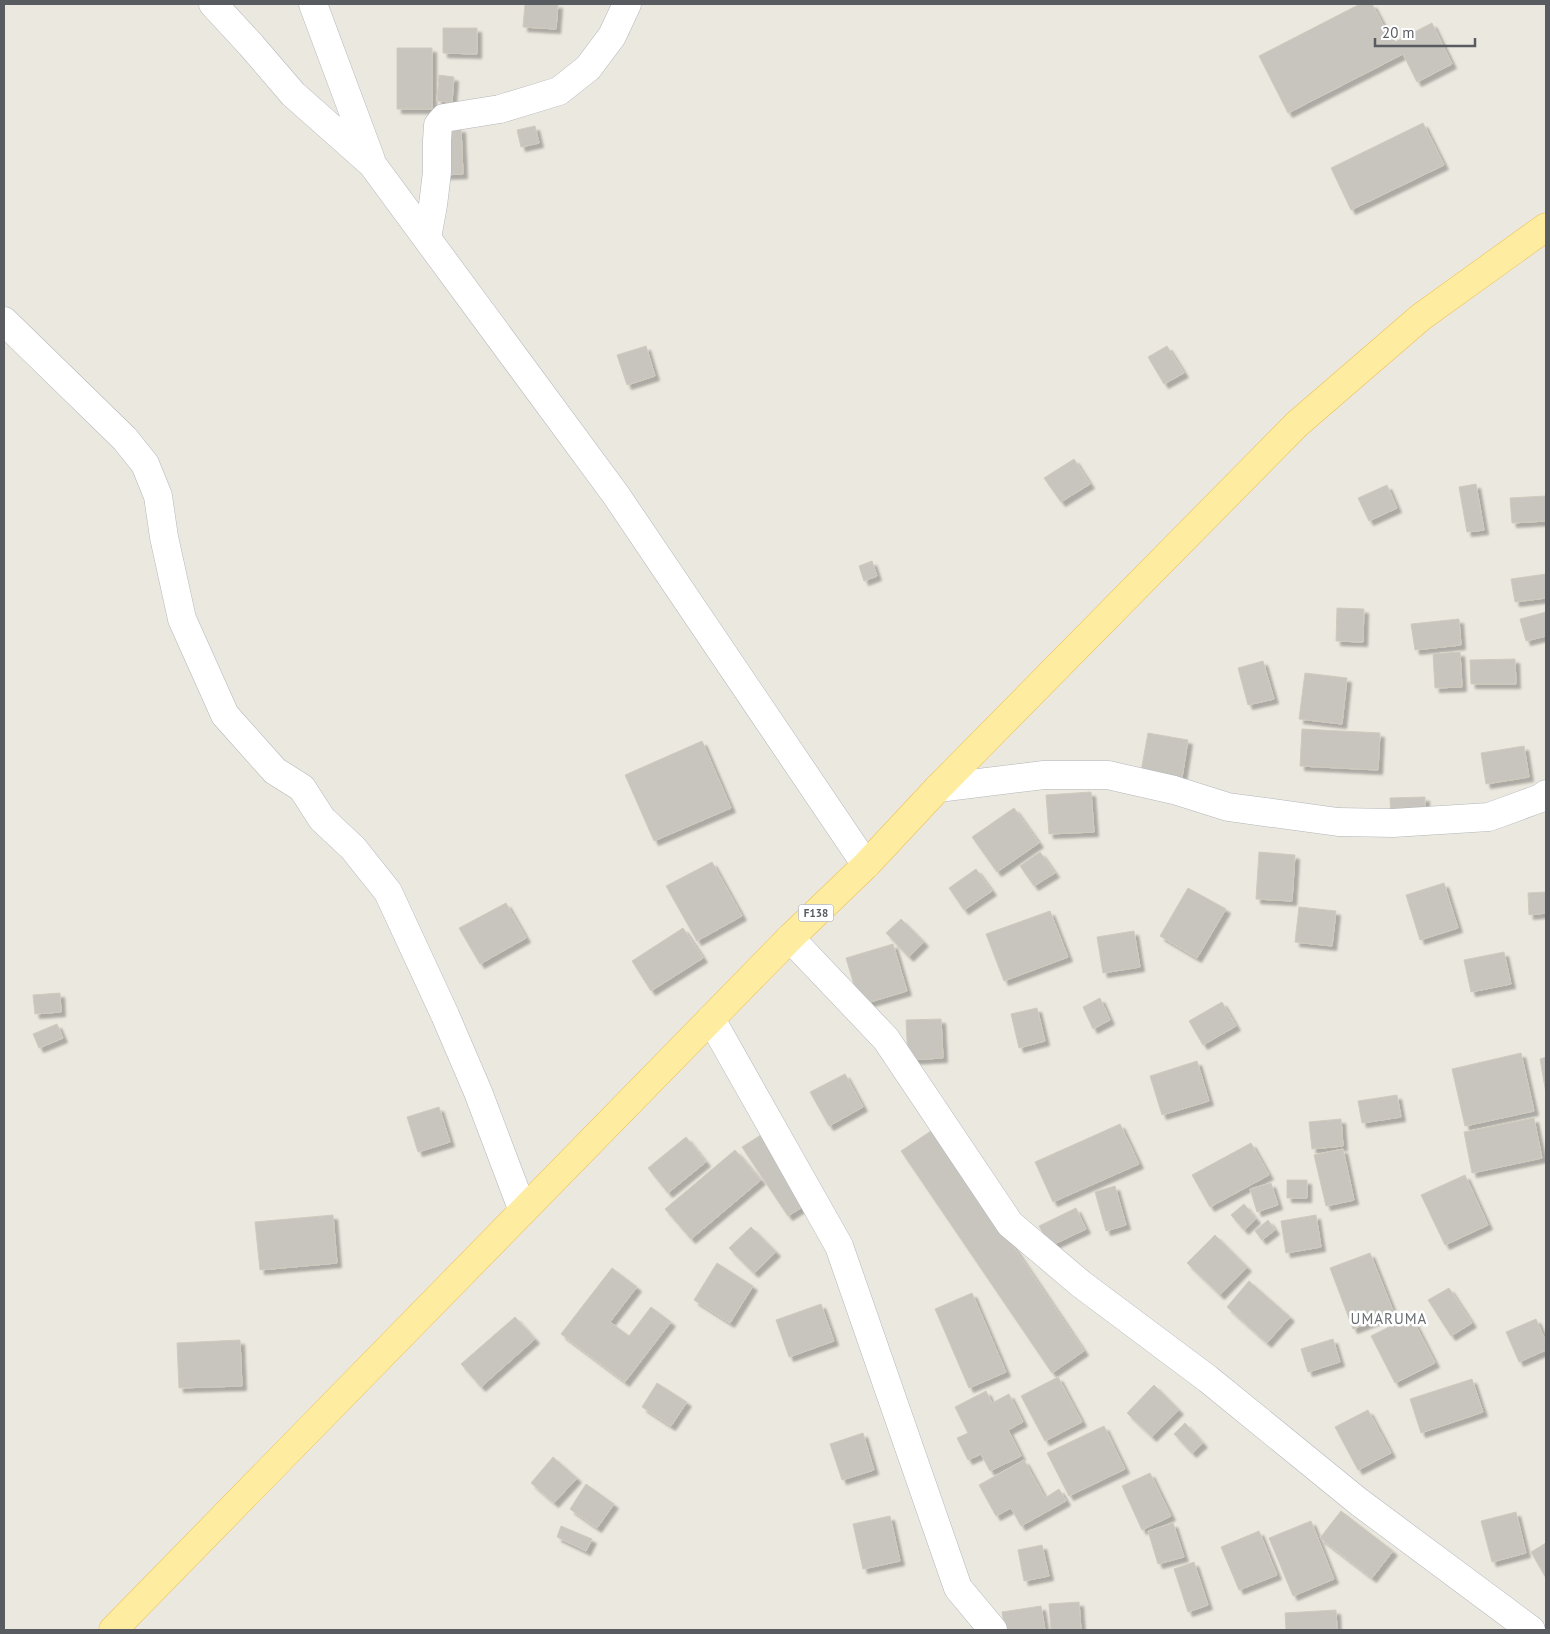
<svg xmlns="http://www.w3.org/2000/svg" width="1550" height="1634" viewBox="0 0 1550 1634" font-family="'PT Sans',sans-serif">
<defs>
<filter id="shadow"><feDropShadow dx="4.5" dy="4.5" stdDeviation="1" flood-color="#0004"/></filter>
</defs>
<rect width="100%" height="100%" fill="#ebe8df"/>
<path fill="#c8c5be" stroke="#d0cabe" filter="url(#shadow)" d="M525,4H558L556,29L523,27Z
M1360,4H1372L1393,43L1432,23L1452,64L1417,82L1403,54L1288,113L1259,56Z
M443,28H477V54L443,53Z
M397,48H432V109H397Z
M439,75L454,77L452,102L437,101Z
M1423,123L1444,165L1351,210L1331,168Z
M535,126L539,143L521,147L517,130Z
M461,128L463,174L443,175L441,129Z
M646,346L655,376L627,385L617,355Z
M1167,346L1184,373L1164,384L1148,357Z
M1074,459L1090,484L1061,502L1044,478Z
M1476,484L1484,530L1467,532L1459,487Z
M1387,485L1397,508L1369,521L1358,498Z
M1546,496V521L1512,523L1510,498Z
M872,561L877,576L864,581L859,566Z
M1546,574V598L1515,602L1511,579Z
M1337,608L1364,609L1363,642L1336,641Z
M1546,612V636L1526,641L1520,619Z
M1459,619L1461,645L1415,650L1411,624Z
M1460,652L1462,687L1435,688L1433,654Z
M1515,659L1516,684H1471L1470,660Z
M1263,661L1274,699L1248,705L1238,668Z
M1305,673L1347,678L1342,724L1299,719Z
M1302,729L1380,733L1378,770L1300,766Z
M1148,733L1188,740L1181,784L1140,777Z
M702,741L731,808L654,841L625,775Z
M1524,746L1529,777L1486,784L1481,753Z
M1091,792L1094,832L1049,834L1046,795Z
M1425,797V816L1391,817L1390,798Z
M1014,808L1039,843L997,872L972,837Z
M1040,852L1055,873L1034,886L1020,866Z
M1259,852L1295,855L1292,901L1256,899Z
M712,862L742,916L697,941L666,886Z
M976,869L992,891L964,910L949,888Z
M1444,883L1458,928L1420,940L1406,895Z
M1188,888L1226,909L1197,958L1160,936Z
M1546,892V913L1529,915L1528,893Z
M506,903L526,938L480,964L459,928Z
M1299,907L1336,911L1332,946L1295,942Z
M1050,911L1068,957L1004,981L986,934Z
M901,919L924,942L909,957L886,933Z
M683,928L703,958L651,991L632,961Z
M1134,931L1140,967L1103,973L1097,937Z
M893,944L907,991L860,1005L846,958Z
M1504,952L1511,984L1471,992L1464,960Z
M60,993L61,1012L35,1014L33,995Z
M1100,998L1110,1020L1093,1029L1083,1007Z
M1222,1002L1236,1026L1203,1045L1189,1021Z
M1037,1008L1045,1041L1019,1048L1011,1014Z
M941,1019L943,1058L908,1060L906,1020Z
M57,1024L63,1038L39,1048L33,1034Z
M1521,1053L1534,1111L1465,1126L1452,1069Z
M1546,1057V1093L1540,1059Z
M1197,1061L1209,1101L1162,1115L1150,1076Z
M845,1074L863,1107L829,1126L810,1092Z
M1397,1095L1401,1117L1362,1123L1358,1101Z
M439,1107L450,1142L418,1152L407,1117Z
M1534,1118L1542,1158L1472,1173L1464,1132Z
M1341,1119L1343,1146L1312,1149L1309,1122Z
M1120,1124L1139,1164L1053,1202L1035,1162Z
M934,1129L1084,1351L1052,1373L901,1151Z
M764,1133L810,1202L788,1216L742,1147Z
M686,1137L706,1162L668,1193L648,1168Z
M1251,1143L1269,1175L1210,1207L1192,1175Z
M1343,1149L1354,1200L1326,1206L1314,1155Z
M735,1150L761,1180L691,1239L665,1209Z
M1465,1175L1488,1225L1445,1245L1421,1195Z
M1287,1180H1307V1198H1287Z
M1271,1183L1278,1205L1257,1212L1250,1189Z
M1115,1186L1126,1225L1106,1231L1095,1192Z
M1244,1204L1256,1219L1244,1230L1231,1215Z
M1076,1208L1086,1229L1050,1246L1039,1226Z
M333,1215L337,1263L260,1270L255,1222Z
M1316,1215L1321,1247L1286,1253L1281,1221Z
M1268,1220L1275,1230L1262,1240L1255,1231Z
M751,1227L776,1252L754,1273L729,1248Z
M1215,1235L1247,1267L1220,1295L1187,1263Z
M1370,1253L1394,1313L1353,1329L1330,1268Z
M717,1263L753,1286L730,1323L694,1300Z
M612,1268L637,1287L610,1322L629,1336L651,1307L671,1322L625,1382L561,1334Z
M1249,1281L1290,1317L1267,1343L1227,1307Z
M1449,1288L1472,1323L1451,1336L1428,1300Z
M972,1293L1006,1372L969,1388L935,1309Z
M821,1304L834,1341L789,1357L776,1320Z
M1411,1316L1435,1363L1395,1383L1371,1336Z
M515,1317L535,1339L481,1387L461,1364Z
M1536,1319L1546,1342V1350L1519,1362L1506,1332Z
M1333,1339L1340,1362L1308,1372L1301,1349Z
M240,1340L242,1386L179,1388L177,1343Z
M1058,1377L1082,1422L1045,1441L1021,1396Z
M1472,1379L1483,1412L1421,1433L1410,1399Z
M657,1383L687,1402L671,1426L642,1407Z
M1154,1385L1179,1410L1152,1437L1127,1413Z
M986,1391L992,1403L1009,1394L1023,1422L1008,1430L1021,1456L990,1471L981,1454L968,1460L957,1438L968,1433L955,1407Z
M1368,1410L1391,1453L1358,1470L1335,1427Z
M1185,1423L1203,1443L1192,1453L1174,1434Z
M1104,1426L1125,1469L1069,1496L1047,1453Z
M863,1433L874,1470L842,1480L830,1444Z
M553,1457L577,1478L554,1503L531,1483Z
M1024,1460L1045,1498L1059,1489L1066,1501L1021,1526L1011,1508L996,1516L979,1485Z
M1150,1473L1171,1516L1142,1530L1122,1486Z
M586,1484L614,1504L597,1528L570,1509Z
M1341,1511L1393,1551L1372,1578L1320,1538Z
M1516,1512L1526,1553L1492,1562L1481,1521Z
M890,1516L900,1561L863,1569L853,1524Z
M1311,1521L1334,1579L1293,1596L1269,1538Z
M1173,1523L1184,1557L1158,1564L1148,1531Z
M561,1526L592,1539L586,1551L557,1537Z
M1259,1531L1277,1575L1239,1590L1221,1547Z
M1546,1543V1578L1531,1552Z
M1042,1545L1049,1576L1024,1581L1018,1550Z
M1194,1562L1208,1605L1188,1612L1174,1569Z
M1079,1602L1081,1630H1051L1049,1604Z
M1041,1606L1045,1630H1005L1002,1612Z
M1336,1610L1337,1630H1286L1285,1613Z"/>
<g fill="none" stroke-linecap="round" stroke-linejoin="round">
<defs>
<path id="minor" d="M213,4L251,45L293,94L372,164L616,495L866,865
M313,4L371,160
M427,238L433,205L437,172V141L438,125L444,118L500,109L559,91L588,68L612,36L627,4
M4,321L125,439L145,464L158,496L164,537L182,619L225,715L275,771L302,788L322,819L353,848L388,892L445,1015L478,1092L523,1211
M938,788L1044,775H1108L1174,790L1228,807L1338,822L1393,823L1489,817L1541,798L1546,794
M790,938L886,1039L1010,1224L1081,1284L1208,1379L1359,1502L1531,1630
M711,1019L839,1246L958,1588L993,1630"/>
<path id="major" d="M113,1630L790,938L866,865L938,788L1297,424L1421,317L1546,227"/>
</defs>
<use href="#minor" stroke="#b2b6ba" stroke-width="29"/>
<use href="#major" stroke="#efc054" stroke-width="29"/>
<use href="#minor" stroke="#fff" stroke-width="28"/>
<use href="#major" stroke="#feeda1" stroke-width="28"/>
</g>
<g text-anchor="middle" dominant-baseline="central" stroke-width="5" stroke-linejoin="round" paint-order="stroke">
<rect fill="#fff" stroke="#8a8d90" stroke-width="1" x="798.5" y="904.5" width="35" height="17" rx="4"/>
<g font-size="11" font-weight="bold" fill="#585c60">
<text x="816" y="913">F138</text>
</g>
<g font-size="15" letter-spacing="1" fill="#696e72" stroke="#fff">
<text x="1389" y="1318">UMARUMA</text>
</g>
</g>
<rect width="1550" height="1634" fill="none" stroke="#585c60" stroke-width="10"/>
<path d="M1375 38v8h100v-8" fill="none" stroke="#585c60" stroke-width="2.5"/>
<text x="1382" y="38" font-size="15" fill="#585c60" stroke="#ffffff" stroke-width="4" paint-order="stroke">20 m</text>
</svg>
